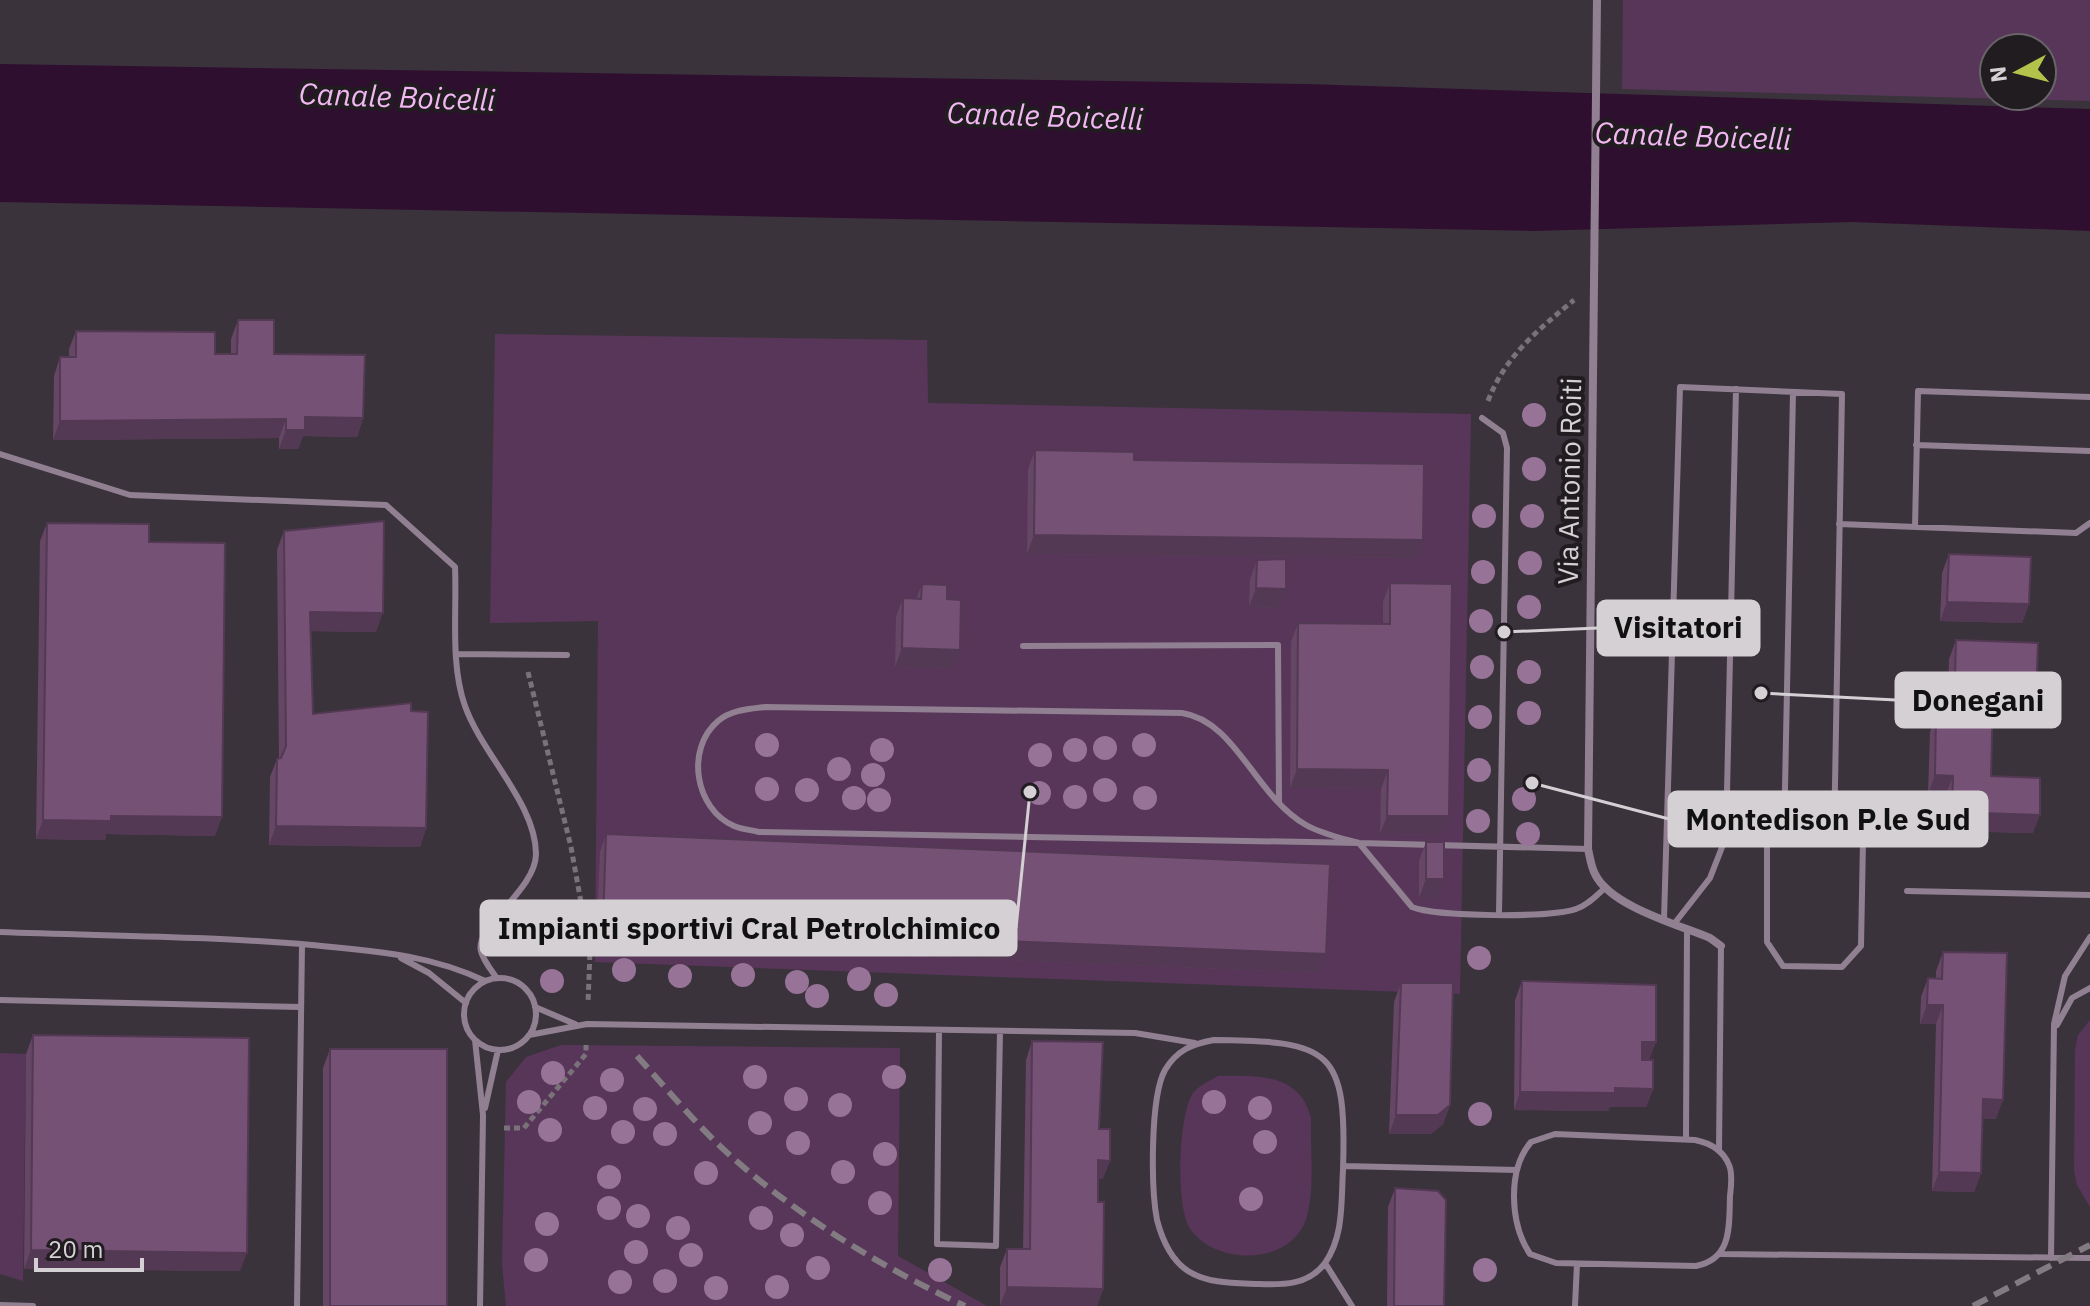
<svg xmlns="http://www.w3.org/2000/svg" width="2090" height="1306" viewBox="0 0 2090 1306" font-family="'IBM Plex Sans',sans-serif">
<rect width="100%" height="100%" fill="#3b333b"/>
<path fill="#583659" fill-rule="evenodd" d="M1623,0H2090V101L1622,89ZM1994,48H2042V96H1994Z
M495,334L927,340L928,403L1471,414L1460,994L595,962L598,621L490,623Z
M2090,1020V1207L2077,1185L2074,1171L2075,1049L2078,1035Z
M561,1045L900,1048L898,1256L987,1306H1003H506L502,1264L506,1082L526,1057Z
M0,1053L26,1054L23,1281L0,1274Z
M1218,1076C1257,1075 1300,1073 1311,1118C1310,1149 1315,1186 1307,1216C1294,1265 1218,1267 1191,1230C1175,1209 1178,1116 1193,1093C1199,1085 1210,1081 1218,1076Z"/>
<path fill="#2f0f30" d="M0,64L1306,84L2090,109V231L1852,222L1534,231L0,202Z"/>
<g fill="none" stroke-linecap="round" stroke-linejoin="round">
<path stroke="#797279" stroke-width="5" stroke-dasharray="6 4" stroke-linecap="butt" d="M1488,401C1505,356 1538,330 1574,300
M528,672L571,847L590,952
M502,953L590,952L588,1003
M504,1128H524L586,1054V1045"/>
<path stroke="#918091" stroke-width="6" d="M1736,389L1726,837L1863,841L1861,946L1842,967L1783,966L1767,942V838
M1482,418L1503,433L1507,448L1499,913
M1916,445L2090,451
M0,454L130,495L386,505L455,567C457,611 450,664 465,706C482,754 536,804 536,854C536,890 474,927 481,951C483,960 491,970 496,977
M1839,524L2076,533L2090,523
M1915,527L1918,391L2090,397
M1023,646L1278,645L1279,802
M458,654L567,655
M1784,838L1793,392
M1588,849L1359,843C1341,838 1322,834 1306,825C1255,796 1236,721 1182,713L765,707C748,709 731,710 718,721C685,749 695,809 734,826C741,829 751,830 759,832L1359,843L1412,907C1436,917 1551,918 1576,909C1588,905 1597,895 1606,887
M1907,891L2090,895
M1664,919L1680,387L1842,394L1834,840
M1674,924L1710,878L1726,837
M0,932C104,936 209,936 312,945C373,951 429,954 485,981
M401,958L429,973L466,1003
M464 1014a36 36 0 1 1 72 0a36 36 0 1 1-72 0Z
M0,1000L301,1007
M535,1007L575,1024
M2057,1025L2072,998L2090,988
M939,1030L937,1244L996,1246L1000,1031
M529,1035L587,1024L1135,1033L1195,1043
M475,1040L483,1115L480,1306
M1214,1040C1332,1041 1347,1050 1343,1170C1341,1202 1344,1236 1325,1263C1309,1285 1283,1285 1259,1284C1236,1283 1208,1284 1188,1271C1171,1260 1162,1239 1157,1220C1151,1189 1150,1097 1165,1070C1177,1050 1192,1044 1214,1040Z
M485,1108L498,1050
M1555,1134L1695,1140C1710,1143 1723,1150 1729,1165C1733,1174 1731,1187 1730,1196C1729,1227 1732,1259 1696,1266L1556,1263L1530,1254C1510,1224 1507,1170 1531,1142Z
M1686,1139L1687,929
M1719,1151L1721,946
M1343,1166L1517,1170
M1721,1254L2090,1258
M2051,1258L2054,1024L2065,976L2090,937
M1325,1263L1352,1306
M0,1305L33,1306
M297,1306L302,945
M1575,1306L1577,1264"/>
<path stroke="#918091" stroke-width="8" d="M1597,0L1588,849C1590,857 1591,867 1595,874C1610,906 1679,925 1710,938L1721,946"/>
<path stroke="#827c82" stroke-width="6" stroke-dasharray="16 8" stroke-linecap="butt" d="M637,1056C668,1090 699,1128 733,1158C802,1219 883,1268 965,1306
M1973,1306L2090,1245"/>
</g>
<g fill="#977397">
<circle cx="1534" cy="415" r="12"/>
<circle cx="1534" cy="469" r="12"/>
<circle cx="1484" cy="516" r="12"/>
<circle cx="1532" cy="516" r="12"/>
<circle cx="1530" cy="563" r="12"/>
<circle cx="1483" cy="572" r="12"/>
<circle cx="1529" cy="607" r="12"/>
<circle cx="1481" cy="621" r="12"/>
<circle cx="1482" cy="667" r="12"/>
<circle cx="1529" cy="672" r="12"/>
<circle cx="1529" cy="713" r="12"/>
<circle cx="1480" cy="717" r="12"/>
<circle cx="767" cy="745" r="12"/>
<circle cx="1144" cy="745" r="12"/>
<circle cx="1105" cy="748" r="12"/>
<circle cx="882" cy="750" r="12"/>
<circle cx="1075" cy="750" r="12"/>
<circle cx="1040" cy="755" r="12"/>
<circle cx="839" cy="769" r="12"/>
<circle cx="1479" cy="770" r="12"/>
<circle cx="873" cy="775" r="12"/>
<circle cx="767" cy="789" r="12"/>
<circle cx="807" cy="790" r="12"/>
<circle cx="1105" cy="790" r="12"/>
<circle cx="1039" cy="793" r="12"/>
<circle cx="1075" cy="797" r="12"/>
<circle cx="854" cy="798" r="12"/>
<circle cx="1145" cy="798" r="12"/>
<circle cx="1524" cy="799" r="12"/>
<circle cx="879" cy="800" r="12"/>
<circle cx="1478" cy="821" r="12"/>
<circle cx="1528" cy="834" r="12"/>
<circle cx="1479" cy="958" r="12"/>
<circle cx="624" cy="970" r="12"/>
<circle cx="743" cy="975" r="12"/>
<circle cx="680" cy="976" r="12"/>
<circle cx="859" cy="979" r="12"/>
<circle cx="552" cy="981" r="12"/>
<circle cx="797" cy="982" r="12"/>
<circle cx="886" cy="995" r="12"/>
<circle cx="817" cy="996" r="12"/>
<circle cx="553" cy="1073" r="12"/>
<circle cx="755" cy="1077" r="12"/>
<circle cx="894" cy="1077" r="12"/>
<circle cx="612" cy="1080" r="12"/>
<circle cx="796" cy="1099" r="12"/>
<circle cx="529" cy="1102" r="12"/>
<circle cx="1214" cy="1102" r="12"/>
<circle cx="840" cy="1105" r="12"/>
<circle cx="595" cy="1108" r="12"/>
<circle cx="1260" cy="1108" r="12"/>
<circle cx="645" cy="1109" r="12"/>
<circle cx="1480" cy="1114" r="12"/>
<circle cx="760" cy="1123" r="12"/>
<circle cx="550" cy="1130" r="12"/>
<circle cx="623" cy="1132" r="12"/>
<circle cx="665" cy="1134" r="12"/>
<circle cx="1265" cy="1142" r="12"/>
<circle cx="798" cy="1143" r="12"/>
<circle cx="885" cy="1154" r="12"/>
<circle cx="843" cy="1172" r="12"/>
<circle cx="706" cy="1173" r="12"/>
<circle cx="609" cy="1177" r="12"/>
<circle cx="1251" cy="1199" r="12"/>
<circle cx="880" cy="1203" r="12"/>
<circle cx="609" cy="1208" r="12"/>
<circle cx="638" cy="1216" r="12"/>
<circle cx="761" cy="1218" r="12"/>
<circle cx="547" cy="1224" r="12"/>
<circle cx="678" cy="1228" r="12"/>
<circle cx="792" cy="1235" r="12"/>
<circle cx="636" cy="1252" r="12"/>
<circle cx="691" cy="1255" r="12"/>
<circle cx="536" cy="1260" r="12"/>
<circle cx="818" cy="1268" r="12"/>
<circle cx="940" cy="1270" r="12"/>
<circle cx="1485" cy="1270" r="12"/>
<circle cx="665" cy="1281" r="12"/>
<circle cx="620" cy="1282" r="12"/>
<circle cx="777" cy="1287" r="12"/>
<circle cx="716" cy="1288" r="12"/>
</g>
<path fill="#654665" d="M238,320L274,354L363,418L357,437L303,436L298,449H279V438L53,440L54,376L60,357H69V349L76,331L215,354H231V339Z
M1035,450L1134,460L1417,558L1027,554L1028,469Z
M47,523L149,542L215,836L106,834L105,840L36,839L40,541Z
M284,531L376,632L311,631L313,714L411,711L426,828L420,847L269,845L270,777L277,759L279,758L277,550Z
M1949,554L2029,604L2022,623L1940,621L1942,573Z
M1257,560L1286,589L1279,608L1249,607L1250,579Z
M1390,583L1449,816L1442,835L1380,834L1381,789L1290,788L1291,642L1298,623L1383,624V602Z
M922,584L947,599L953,669L895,667L896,617L903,598L916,599Z
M1956,640L2036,697L2030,715H1993L1991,776L2033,833L1945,831L1946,794H1928L1930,732L1936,713H1948L1949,659Z
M606,834L1326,954L1319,973L596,943L600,852Z
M1426,842L1437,898H1419V861Z
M1943,952L1996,1119L1982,1118L1981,1173L1974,1192L1932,1191L1936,1024H1920L1921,997L1928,978L1936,979V971Z
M1522,981L1649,1060L1653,1089L1646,1107H1610L1608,1111L1514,1110L1515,1000Z
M1401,983L1450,1105L1443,1124L1431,1134H1389L1394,1002Z
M33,1035L240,1271L24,1269L26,1054Z
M1032,1041L1099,1129L1103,1179H1098V1202L1103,1289L1097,1306H1000V1267L1007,1249H1023L1026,1060Z
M330,1049L447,1306H323V1068Z
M1395,1188L1444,1306H1387L1388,1207Z"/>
<path fill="#533953" d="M305,417L363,418L357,437L303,436L298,449H279L286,430Z
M286,419L279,438L53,440L60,421Z
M1034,535L1423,540L1417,558L1027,554Z
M1256,588L1286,589L1279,608L1249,607Z
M1947,602L2029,604L2022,623L1940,621Z
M310,612L383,613L376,632L304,631Z
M902,648L960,650L953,669L895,667Z
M1993,696L2036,697L2030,715L1987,714Z
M1297,769L1388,770L1381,789L1290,788Z
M1935,775L1953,776L1946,794H1928Z
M1952,812L2040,815L2033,833L1945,831Z
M111,816L222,817L215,836L106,834L105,840L36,839L43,820Z
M1387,816H1449L1442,835L1380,834Z
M276,826L426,828L420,847L269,845Z
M1426,879H1444L1437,898H1419Z
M603,925L1326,954L1319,973L596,943Z
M1927,1005H1943L1936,1024H1920Z
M1642,1042H1656L1649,1061H1636Z
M1615,1088L1653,1089L1646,1107H1610L1608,1111L1514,1110L1520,1092Z
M1983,1099L2003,1100L1996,1119L1976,1118Z
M1450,1105L1443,1124L1431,1134H1389L1396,1115Z
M1098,1160L1110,1161L1103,1179H1092Z
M1939,1172L1981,1173L1974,1192L1932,1191Z
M31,1250L247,1253L240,1271L24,1269Z
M1007,1287L1103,1289L1097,1306H1000Z"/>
<path fill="#765176" stroke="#533953" stroke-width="2" d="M238,320H274V354L365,355L363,418L305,417V430H286V419L60,421V357H76V331L215,332V354H237Z
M1035,450L1134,452V460L1424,464L1423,540L1034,535Z
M384,521L383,613L310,612L313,714L411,703V711L428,712L426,828L276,826L277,759L281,758L286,746L284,531Z
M47,523L149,524V542L225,543L222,817L111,816V821L43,820Z
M1949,554L2031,557L2029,604L1947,602Z
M1286,559V589L1256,588L1257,560Z
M1390,583L1452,584L1449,816H1387L1388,770L1297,769L1298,623L1390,624Z
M922,584L947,585V599L961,600L960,650L902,648L903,598L921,599Z
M1956,640L2038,643L2036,697L1993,696L1991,776L2040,778V815L1952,812L1953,776L1935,775L1936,713H1954Z
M606,834L1330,864L1326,954L603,925Z
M1426,842H1444V879H1426Z
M1943,952L2007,953L2003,1100L1983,1099L1981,1173L1939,1172L1943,1005H1927L1928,978L1942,979Z
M1522,981L1656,985V1042H1642V1060H1653V1089L1615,1088V1093L1520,1092Z
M1401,983H1453L1450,1105L1438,1115H1396Z
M33,1035L249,1038L247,1253L31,1250Z
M1032,1041L1103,1042L1099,1129H1110V1161L1098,1160V1202H1104L1103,1289L1007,1287V1249H1030Z
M330,1049H447V1306H330Z
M1395,1188L1438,1191L1446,1200L1444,1306H1394Z"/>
<g text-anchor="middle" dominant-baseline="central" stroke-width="8" stroke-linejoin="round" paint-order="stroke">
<g font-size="28" fill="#d4d0d4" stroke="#201c20">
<text transform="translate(1569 481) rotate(-89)">Via Antonio Roiti</text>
</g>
<g font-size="30" font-style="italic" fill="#f2b7f2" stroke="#201c20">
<text transform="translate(397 96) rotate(2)">Canale Boicelli</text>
<text transform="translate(1045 115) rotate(2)">Canale Boicelli</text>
<text transform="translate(1693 135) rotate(2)">Canale Boicelli</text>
</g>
</g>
<path fill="none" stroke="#d4d0d4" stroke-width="3" d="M1504 632L1598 628M1761 693L1896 700M1532 783L1669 819M1030 792L1016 928"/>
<g fill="#d4d0d4" stroke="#201c20" stroke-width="3">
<circle cx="1504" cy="632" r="8"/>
<circle cx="1761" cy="693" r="8"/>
<circle cx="1532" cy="783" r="8"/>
<circle cx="1030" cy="792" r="8"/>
</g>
<g fill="#d4d0d4" stroke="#d4d0d4" stroke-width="3">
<rect x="1598" y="601" width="161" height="54" rx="8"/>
<rect x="1896" y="673" width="164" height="54" rx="8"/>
<rect x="1669" y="792" width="318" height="54" rx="8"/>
<rect x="481" y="901" width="535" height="54" rx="8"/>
</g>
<g font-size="30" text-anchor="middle" font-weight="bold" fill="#111">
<text x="1678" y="638">Visitatori</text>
<text x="1978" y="711">Donegani</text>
<text x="1828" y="830">Montedison P.le Sud</text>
<text x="749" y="939">Impianti sportivi Cral Petrolchimico</text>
</g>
<g transform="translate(2018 72) rotate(263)"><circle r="38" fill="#201c20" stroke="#686468" stroke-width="2"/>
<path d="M0-6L14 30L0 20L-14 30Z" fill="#b2c34c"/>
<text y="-12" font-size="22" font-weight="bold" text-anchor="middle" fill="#d4d0d4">N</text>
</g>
<path d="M36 1258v12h106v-12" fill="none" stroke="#d4d0d4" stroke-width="4"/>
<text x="48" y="1258" font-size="24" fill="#d4d0d4" stroke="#201c20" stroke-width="6" paint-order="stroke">20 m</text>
</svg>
